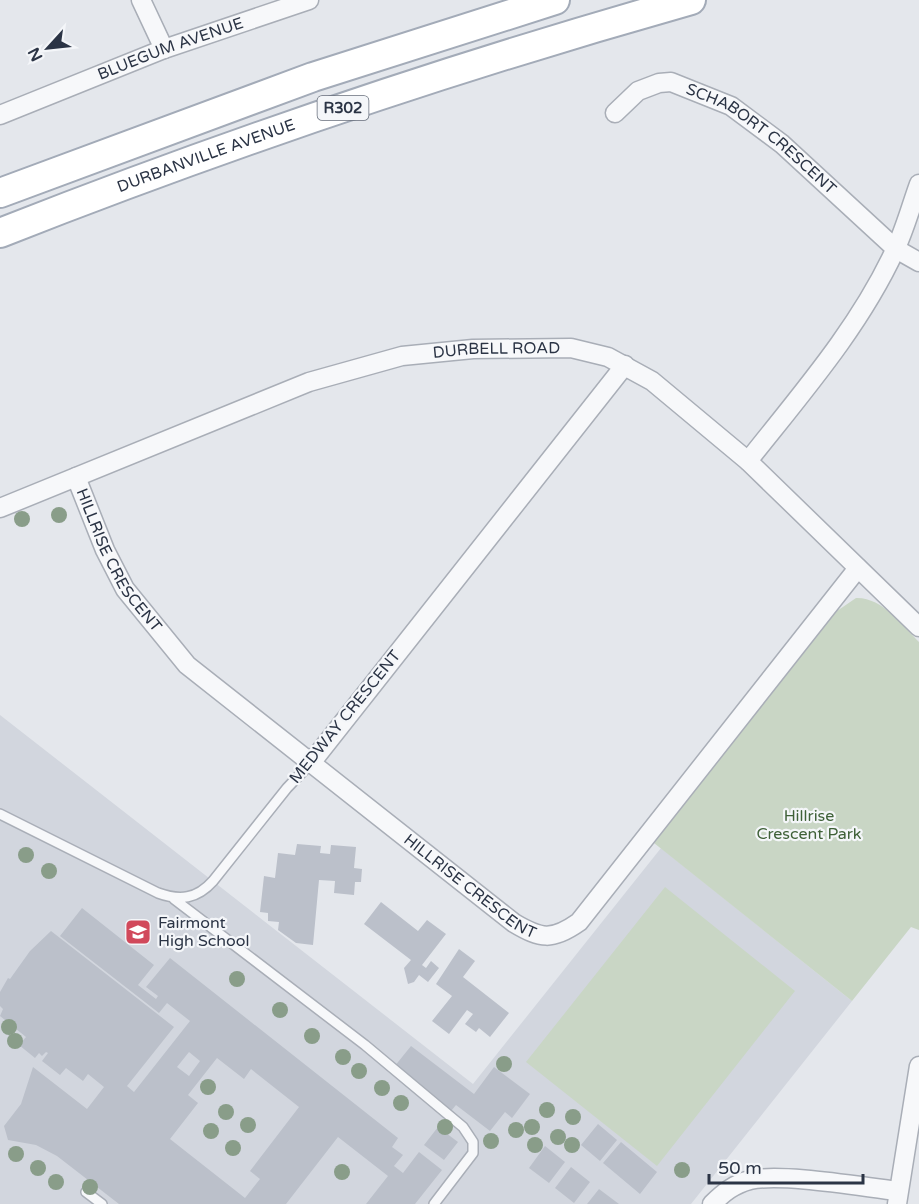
<svg xmlns="http://www.w3.org/2000/svg" width="919" height="1204" viewBox="0 0 919 1204" font-family="'Varela Round',sans-serif">
<rect width="100%" height="100%" fill="#e4e7ec"/>
<path fill="#d2d6de" d="M0,715L473,1084L661,848L852,1001L691,1204H0Z"/>
<path fill="#c9d6c5" d="M856,598C882,597 902,625 919,642V930L911,927L852,1001L654,843L837,611Z
M665,887L795,991L657,1166L526,1062Z"/>
<path fill="#bbc0ca" fill-rule="evenodd" d="M297,844L321,846L320,853L330,854L331,845L356,847L354,868L362,869L361,882H355L354,895L334,893L335,881L319,880L313,945L296,943L278,930L279,922L268,921V913L260,912L264,876L275,878L278,853L295,855Z
M381,902L418,931L427,920L446,934L422,965L426,968L431,961L439,968L428,982L419,975L414,982L408,984L404,968L411,960L364,924Z
M82,908L154,965L138,985L156,999L158,996L146,987L170,958L398,1138L392,1147L403,1155L394,1166L403,1173L419,1152L442,1170L415,1204H366L388,1176L338,1137L286,1204H119L57,1156L36,1145L8,1140L4,1126L21,1104L33,1067L87,1109L104,1087L88,1074L83,1081L66,1068L60,1075L42,1061L48,1053L46,1052L42,1056L39,1053L35,1058L19,1045L26,1037L0,1016L3,1009L0,1006V992L8,978L10,979L30,951L51,931L174,1027L127,1086L134,1092L190,1021L167,1003L159,1013L60,936ZM189,1052L200,1061L189,1076L177,1067ZM217,1058L244,1079L251,1069L299,1107L250,1171L260,1179L245,1198L170,1139L198,1103L188,1095Z
M459,949L475,961L463,977L509,1013L490,1037L479,1028L476,1032L465,1024L473,1014L467,1010L449,1034L432,1021L452,996L436,984Z
M411,1046L474,1094L494,1067L530,1094L512,1118L505,1112L490,1131L456,1105L451,1111L394,1067Z
M598,1124L617,1140L600,1161L581,1145Z
M438,1127L458,1142L444,1160L424,1145Z
M621,1142L657,1172L640,1194L603,1163Z
M545,1146L565,1162L549,1183L529,1168Z
M571,1167L590,1182L574,1203L555,1188Z
M599,1189L619,1204H587Z"/>
<g fill="none" stroke-linecap="round" stroke-linejoin="round">
<defs>
<path id="lane" d="M0,814L158,893C180,901 197,899 213,881L287,788L311,763
M174,899L365,1045L463,1127L473,1142V1153L434,1204
M86,1192L102,1204"/>
<g id="street">
<path d="M141,0L164,49"/>
<path id="s1" d="M615,113L638,91L659,83L671,82L731,106L782,144L896,249L919,262"/>
<path id="s2" d="M0,115L164,49L309,0"/>
<path d="M748,461C801,394 859,328 895,250C905,229 911,206 919,184"/>
<path id="s3" d="M76,477L105,550L125,589L187,665L514,923C541,939 552,941 579,922L858,568"/>
<path id="s4" d="M0,508L309,382L402,356L473,349L571,348L608,357L652,381L748,461L919,627"/>
<path d="M311,763L625,365"/>
<path d="M712,1204C723,1193 734,1184 750,1180C783,1173 862,1187 898,1191"/>
<path d="M897,1204L919,1066"/>
</g>
<g id="primary">
<path d="M0,193L313,77L555,0"/>
<path id="s5" d="M0,233C226,144 457,66 691,0"/>
</g>
</defs>
<use href="#lane" stroke="#a9aeb7" stroke-width="12"/>
<use href="#street" stroke="#a9aeb7" stroke-width="21"/>
<use href="#primary" stroke="#a3abb8" stroke-width="32"/>
<use href="#lane" stroke="#f7f8fa" stroke-width="9"/>
<use href="#street" stroke="#f7f8fa" stroke-width="18"/>
<use href="#primary" stroke="#fff" stroke-width="28"/>
</g>
<g fill="#899d89">
<circle cx="59" cy="515" r="8"/>
<circle cx="22" cy="519" r="8"/>
<circle cx="26" cy="855" r="8"/>
<circle cx="49" cy="871" r="8"/>
<circle cx="237" cy="979" r="8"/>
<circle cx="280" cy="1010" r="8"/>
<circle cx="9" cy="1027" r="8"/>
<circle cx="312" cy="1036" r="8"/>
<circle cx="15" cy="1041" r="8"/>
<circle cx="343" cy="1057" r="8"/>
<circle cx="504" cy="1064" r="8"/>
<circle cx="359" cy="1071" r="8"/>
<circle cx="208" cy="1087" r="8"/>
<circle cx="382" cy="1088" r="8"/>
<circle cx="401" cy="1103" r="8"/>
<circle cx="547" cy="1110" r="8"/>
<circle cx="226" cy="1112" r="8"/>
<circle cx="573" cy="1117" r="8"/>
<circle cx="248" cy="1125" r="8"/>
<circle cx="445" cy="1127" r="8"/>
<circle cx="532" cy="1127" r="8"/>
<circle cx="516" cy="1130" r="8"/>
<circle cx="211" cy="1131" r="8"/>
<circle cx="558" cy="1137" r="8"/>
<circle cx="491" cy="1141" r="8"/>
<circle cx="535" cy="1145" r="8"/>
<circle cx="572" cy="1145" r="8"/>
<circle cx="233" cy="1148" r="8"/>
<circle cx="16" cy="1154" r="8"/>
<circle cx="38" cy="1168" r="8"/>
<circle cx="682" cy="1170" r="8"/>
<circle cx="342" cy="1172" r="8"/>
<circle cx="56" cy="1182" r="8"/>
<circle cx="90" cy="1187" r="8"/>
</g>
<defs>
<symbol id="school-square" viewBox="-11 -11 22 22"><rect x="-9" y="-9" width="18" height="18" rx="4" fill="#d1495b" stroke="#f4f6f9"/><path d="M0-5L7-2L0 1L-7-2ZM-4 1L0 2.5L4 1V4Q0 6-4 4Z" fill="#fff"/></symbol>
</defs>
<g fill-rule="evenodd">
<use href="#school-square" x="123" y="917" width="30" height="30"/>
</g>
<g text-anchor="middle" dominant-baseline="central" stroke-width="4.5" stroke-linejoin="round" paint-order="stroke">
<rect fill="#f4f6f9" stroke="#676e7b" stroke-width="1.5" x="317.5" y="96" width="51" height="24" rx="4.5"/>
<g font-size="15" font-weight="bold" fill="#2b3445">
<text x="343" y="108">R302</text>
</g>
<g font-size="16" fill="#2b3445" stroke="#f4f6f9">
<text stroke="none"><textPath href="#s2" startOffset="183">BLUEGUM AVENUE</textPath></text>
<text stroke="none"><textPath href="#s1" startOffset="174">SCHABORT CRESCENT</textPath></text>
<text stroke="none"><textPath href="#s5" startOffset="220">DURBANVILLE AVENUE</textPath></text>
<text stroke="none"><textPath href="#s4" startOffset="525">DURBELL ROAD</textPath></text>
<text stroke="none"><textPath href="#s3" startOffset="94">HILLRISE CRESCENT</textPath></text>
<text transform="translate(345 717) rotate(-51)">MEDWAY CRESCENT</text>
<text stroke="none"><textPath href="#s3" startOffset="580">HILLRISE CRESCENT</textPath></text>
</g>
<g font-size="16" fill="#3f6138" stroke="#f4f6f9">
<text x="809" y="816">Hillrise<tspan x="809" dy="18">Crescent Park</tspan></text>
</g>
<g font-size="16" fill="#2b3445" stroke="#f4f6f9" text-anchor="start">
<text x="158" y="923">Fairmont<tspan x="158" dy="18">High School</tspan></text>
</g>
</g>
<g transform="translate(48 48) rotate(243)" stroke="#f4f6f9" stroke-width="4.5" paint-order="stroke">
<path d="M0-4.5L10 22L0 15L-10 22Z" fill="#2b3445"/>
<text y="-9" font-size="16" font-weight="bold" text-anchor="middle" fill="#2b3445">N</text>
</g>
<path d="M709 1174v9h154v-9" fill="none" stroke="#2b3445" stroke-width="3"/>
<text x="718" y="1174" font-size="18" fill="#2b3445" stroke="#f4f6f9" stroke-width="4.5" paint-order="stroke">50 m</text>
</svg>
